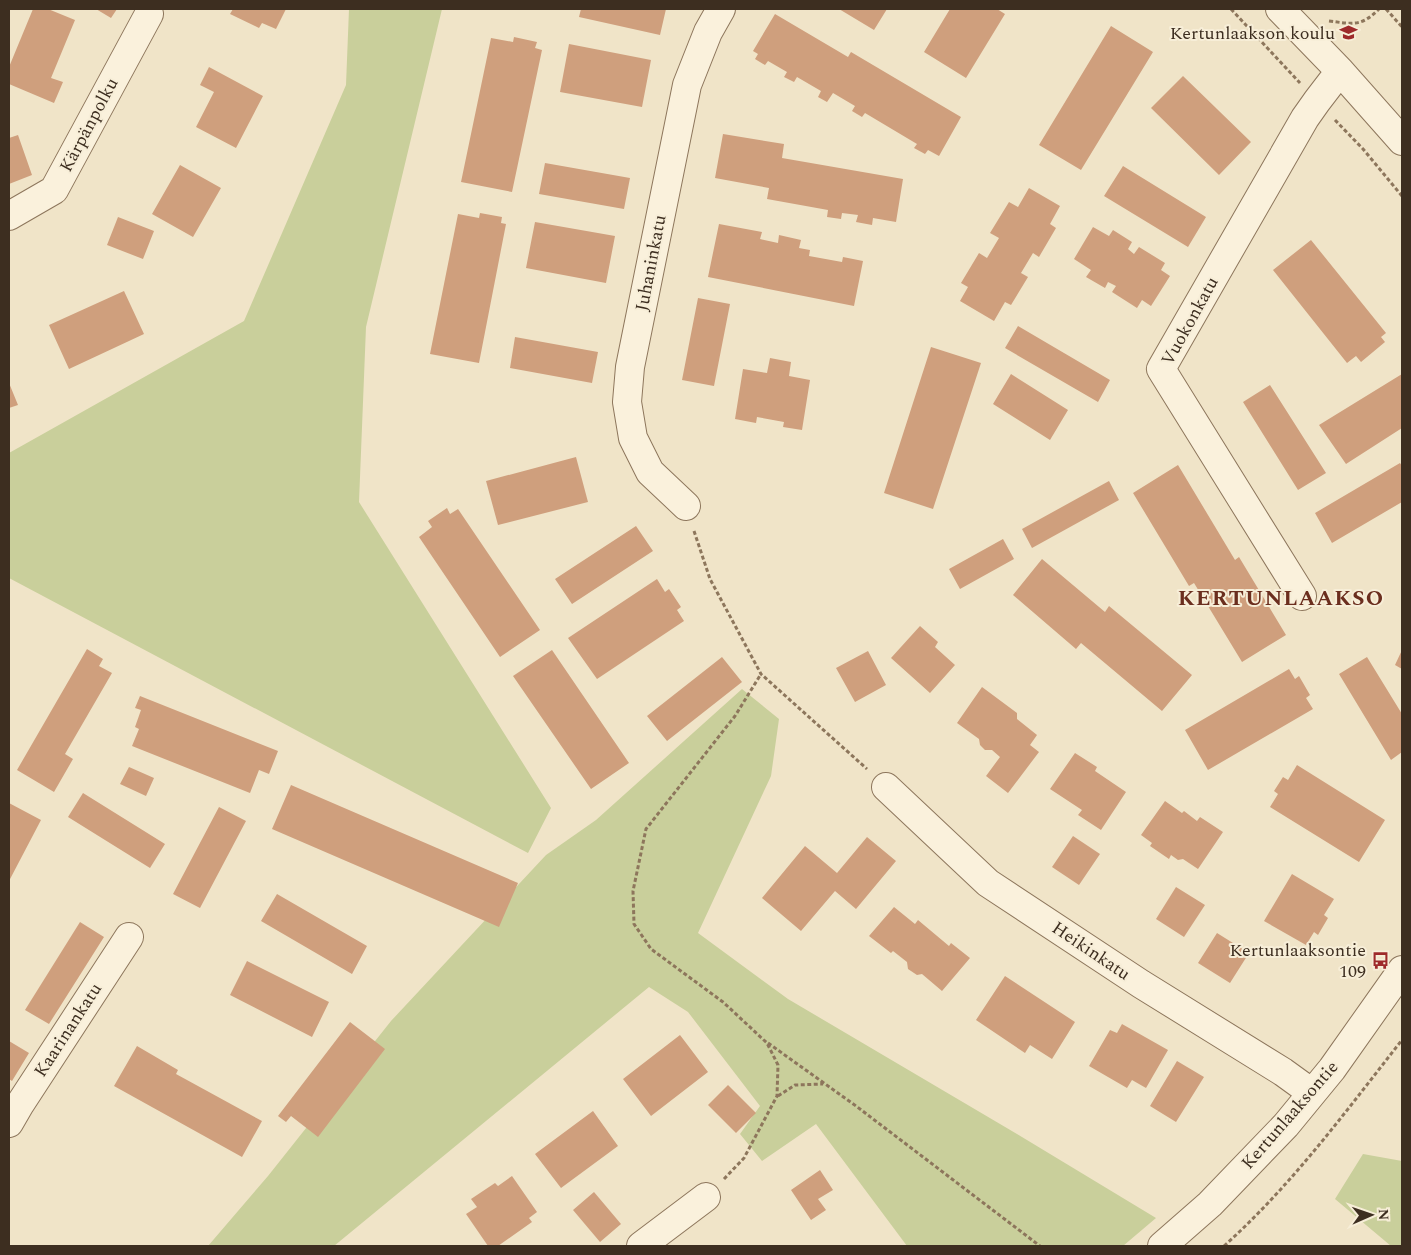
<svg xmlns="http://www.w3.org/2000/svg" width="1411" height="1255" viewBox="0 0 1411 1255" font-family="Spectral,serif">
<rect width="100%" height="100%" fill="#f0e4c8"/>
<path fill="#c9cf9b" d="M349,9H442L366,327L359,502L551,808L528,853L9,578V453L244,321L346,85Z
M742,689L779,719L771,776L698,933L788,999L1017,1134L1156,1218L1123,1246H907L816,1124L762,1161L740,1134L760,1106L688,1012L649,987L334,1246H208L268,1176L391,1021L546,855L596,820Z
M1363,1154L1402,1161V1246H1391L1335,1199Z"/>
<path fill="#cf9f7d" d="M33,9H48L75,20L51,78L63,82L54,103L9,84V67Z
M96,9H117L111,18Z
M233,9H286L276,29L262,23L259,28L230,14Z
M581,9H666L660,35L579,17Z
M839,9H887L874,30Z
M950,9H997L1005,14L966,78L924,52Z
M775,14L848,57L851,52L961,117L939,156L928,150L925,154L914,148L917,144L865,113L862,117L852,111L855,106L833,93L827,102L818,97L821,91L797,77L794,82L784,77L787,72L768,61L765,65L755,59L758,54L753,51Z
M1111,26L1153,52L1081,170L1039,145Z
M514,37L537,42L535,48L542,50L512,192L461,182L491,38L513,42Z
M569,44L651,60L642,107L560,92Z
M209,67L263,96L236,148L196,127L214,92L200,85Z
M1183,76L1251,142L1219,175L1151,108Z
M723,134L784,144L782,158L903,179L896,222L873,218L872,225L856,222L858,215L842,213L841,219L827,217L828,210L767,199L769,188L715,178Z
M18,135L32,175L9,184V138Z
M545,163L630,178L624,209L539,194Z
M180,165L221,188L193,237L152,214Z
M1123,166L1206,217L1188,247L1104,196Z
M1029,188L1060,206L1050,224L1056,228L1039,257L1033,253L1021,273L1028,277L1011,305L1005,302L994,321L960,301L968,287L961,283L979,253L987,258L999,238L990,233L1009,202L1018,207Z
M480,213L502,217L501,223L506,224L479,363L430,354L458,214L479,218Z
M118,217L154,231L143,259L107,245Z
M535,222L615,236L606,283L526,268Z
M719,224L762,232L760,239L778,243L779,235L801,240L799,248L810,250L809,256L842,262L843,257L863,261L854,306L708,277Z
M1093,227L1109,236L1113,230L1132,242L1128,249L1134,254L1139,247L1165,263L1161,270L1170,276L1151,306L1142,300L1137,308L1112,292L1116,286L1108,282L1105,288L1086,277L1091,270L1074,259Z
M1311,240L1386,333L1381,337L1385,342L1361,362L1356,356L1347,363L1273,270Z
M124,291L144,334L69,369L49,325Z
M698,298L730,304L714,386L682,380Z
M1018,326L1110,380L1098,402L1005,348Z
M515,337L598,352L592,383L510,368Z
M931,347L981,363L933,509L884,493Z
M770,358L791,362L789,376L810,380L802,430L783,427L784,422L757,417L756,423L735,419L743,369L767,373Z
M1011,374L1068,410L1050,440L993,404Z
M1402,374V428L1346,464L1319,425Z
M9,383L18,405L9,408Z
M1270,385L1326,473L1298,490L1243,402Z
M576,457L588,502L498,525L486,481Z
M1400,463L1402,466V502L1332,543L1315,513Z
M1178,465L1235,560L1239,557L1286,635L1242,662L1194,583L1189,586L1133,493Z
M1109,481L1119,500L1032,548L1022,529Z
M447,508L450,514L458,509L540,630L500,657L419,537L432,527L428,521Z
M636,526L653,551L572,604L555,579Z
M1003,539L1014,559L960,589L949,569Z
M1042,559L1105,612L1109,606L1192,675L1162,711L1081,643L1076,649L1013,595Z
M657,579L665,592L669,589L681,607L677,610L684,621L597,679L568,638Z
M920,626L938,642L935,647L955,665L930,693L891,658Z
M87,649L103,659L99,666L112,673L65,754L73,759L54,792L17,770Z
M552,650L629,763L591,789L513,676Z
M1402,650V669L1395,665Z
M868,651L886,685L855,702L836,668Z
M722,657L742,682L667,741L647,716Z
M1367,657L1402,714V752L1391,760L1339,674Z
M1289,669L1295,679L1299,676L1310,695L1306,698L1313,709L1208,770L1185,730Z
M982,687L1017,713V719L1037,735L1030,745L1039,752L1008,793L986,776L1000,757L992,750H985L980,745L979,739L957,723Z
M140,696L278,751L269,774L259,770L250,793L132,746L139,729L135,727L141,710L135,708Z
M1075,753L1097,767L1095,771L1126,792L1101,830L1078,815L1082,810L1050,789Z
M1297,765L1385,820L1359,862L1270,807L1278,794L1274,791L1283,777L1288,780Z
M129,767L154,778L146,796L120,784Z
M291,785L518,883L499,927L272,829Z
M83,793L165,844L150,868L68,817Z
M1165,801L1182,813L1184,811L1197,821L1200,817L1223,832L1198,869L1183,859L1178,860L1171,855L1169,859L1150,846L1152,843L1141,835Z
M9,803L41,820L9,881Z
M219,807L246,821L200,908L173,894Z
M1073,836L1100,854L1079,885L1052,867Z
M867,837L896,861L856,909L835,891L801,931L762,898L805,846L837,873Z
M1292,874L1334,899L1324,915L1328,918L1318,935L1314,932L1306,945L1264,921Z
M1176,887L1205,905L1184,937L1156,919Z
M277,894L367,946L352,974L261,921Z
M894,907L915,924L918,920L949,946L951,943L970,958L942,991L922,974L917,975L908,969L907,962L893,951L891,953L869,936Z
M80,922L104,937L49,1024L25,1010Z
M1217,933L1249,953L1230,983L1198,963Z
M247,961L329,1002L312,1037L230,995Z
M1005,976L1075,1022L1052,1059L1030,1045L1025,1053L976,1020Z
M350,1022L385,1049L318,1137L291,1116L286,1122L278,1116Z
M1122,1024L1168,1050L1146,1088L1132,1080L1127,1088L1089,1066L1110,1030L1117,1033Z
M680,1035L708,1072L651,1116L623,1079Z
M9,1041L29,1053L12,1081L9,1079Z
M137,1046L178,1070L176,1074L262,1121L242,1157L114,1086Z
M1177,1061L1204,1077L1176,1122L1150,1106Z
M728,1085L756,1113L736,1133L708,1105Z
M593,1111L618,1146L561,1188L535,1154Z
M820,1170L833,1190L818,1199L826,1210L811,1220L791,1190Z
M512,1176L537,1212L529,1218L532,1222L498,1246H488L466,1214L477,1207L471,1199L495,1183L498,1186Z
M594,1192L621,1224L600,1242L573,1210Z"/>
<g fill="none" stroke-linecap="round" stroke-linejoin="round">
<defs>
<path id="minor" d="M1280,9L1340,71L1402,141
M9,216L54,190L149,14
M686,506L650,472L633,438L627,402L630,367L687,85L708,32L721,9
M1302,596L1161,369L1305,118L1317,101L1340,71
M886,787L988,883L1141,984L1283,1072L1312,1093
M9,1123L20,1104L129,937
M641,1246L706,1197
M1162,1246L1210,1204L1286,1125L1332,1069L1402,970"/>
</defs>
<use href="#minor" stroke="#8d765c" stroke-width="30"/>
<path stroke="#8d765c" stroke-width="3" stroke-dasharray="4 2.5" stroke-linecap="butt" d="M1231,9L1300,83
M1386,9L1402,27
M1329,21C1353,24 1361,27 1379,9
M1335,120L1363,149L1402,196
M694,531L710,579L761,674L867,769
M768,1043L856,1106L1040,1246
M778,1096L795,1085L823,1084
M724,1179L744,1158L777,1096L778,1065L767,1043L723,1002L651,949L634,924L633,891L646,829L735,716L761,674
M1224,1246C1292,1185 1346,1111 1402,1040"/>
<use href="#minor" stroke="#faf1dc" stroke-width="28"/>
</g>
<defs>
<symbol id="school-bare" viewBox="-9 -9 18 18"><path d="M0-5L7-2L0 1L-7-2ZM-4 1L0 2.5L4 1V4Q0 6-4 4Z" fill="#9e2a2b" stroke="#f7eed8" stroke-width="2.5" paint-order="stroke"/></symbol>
<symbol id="bus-bare" viewBox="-9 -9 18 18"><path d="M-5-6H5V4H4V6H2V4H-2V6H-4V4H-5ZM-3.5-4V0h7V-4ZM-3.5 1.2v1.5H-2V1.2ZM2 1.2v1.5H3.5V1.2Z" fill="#9e2a2b" stroke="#f7eed8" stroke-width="2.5" paint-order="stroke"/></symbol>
</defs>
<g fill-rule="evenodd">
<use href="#school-bare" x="1336" y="20" width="25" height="25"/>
<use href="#bus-bare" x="1368" y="948" width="25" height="25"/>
</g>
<g text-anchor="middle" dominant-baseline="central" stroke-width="4" stroke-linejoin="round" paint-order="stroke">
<g font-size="18" fill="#3d2e20" stroke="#f7eed8" text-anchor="end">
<text x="1335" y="33">Kertunlaakson koulu</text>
<text x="1366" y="950">Kertunlaaksontie<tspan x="1366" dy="21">109</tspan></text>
</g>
<g font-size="18" fill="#3d2e20" stroke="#f7eed8">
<text transform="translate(89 125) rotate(-62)">Kärpänpolku</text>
<text transform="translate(651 263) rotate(-79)">Juhaninkatu</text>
<text transform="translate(1190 321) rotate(-61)">Vuokonkatu</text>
<text transform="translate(1091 951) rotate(34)">Heikinkatu</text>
<text transform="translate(68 1030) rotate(-57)">Kaarinankatu</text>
<text transform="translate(1290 1115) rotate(-49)">Kertunlaaksontie</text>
</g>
<g font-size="22" font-weight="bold" letter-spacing="1" fill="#6b2e1e" stroke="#f7eed8">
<text x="1281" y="598">KERTUNLAAKSO</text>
</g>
</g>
<rect width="1411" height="1255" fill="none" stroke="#3d2e20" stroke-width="20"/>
<g transform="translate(1371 1215) rotate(88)" stroke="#f7eed8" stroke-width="4" paint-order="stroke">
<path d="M0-4L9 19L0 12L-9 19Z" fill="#3d2e20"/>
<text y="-8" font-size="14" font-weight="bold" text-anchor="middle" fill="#3d2e20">N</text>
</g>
</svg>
